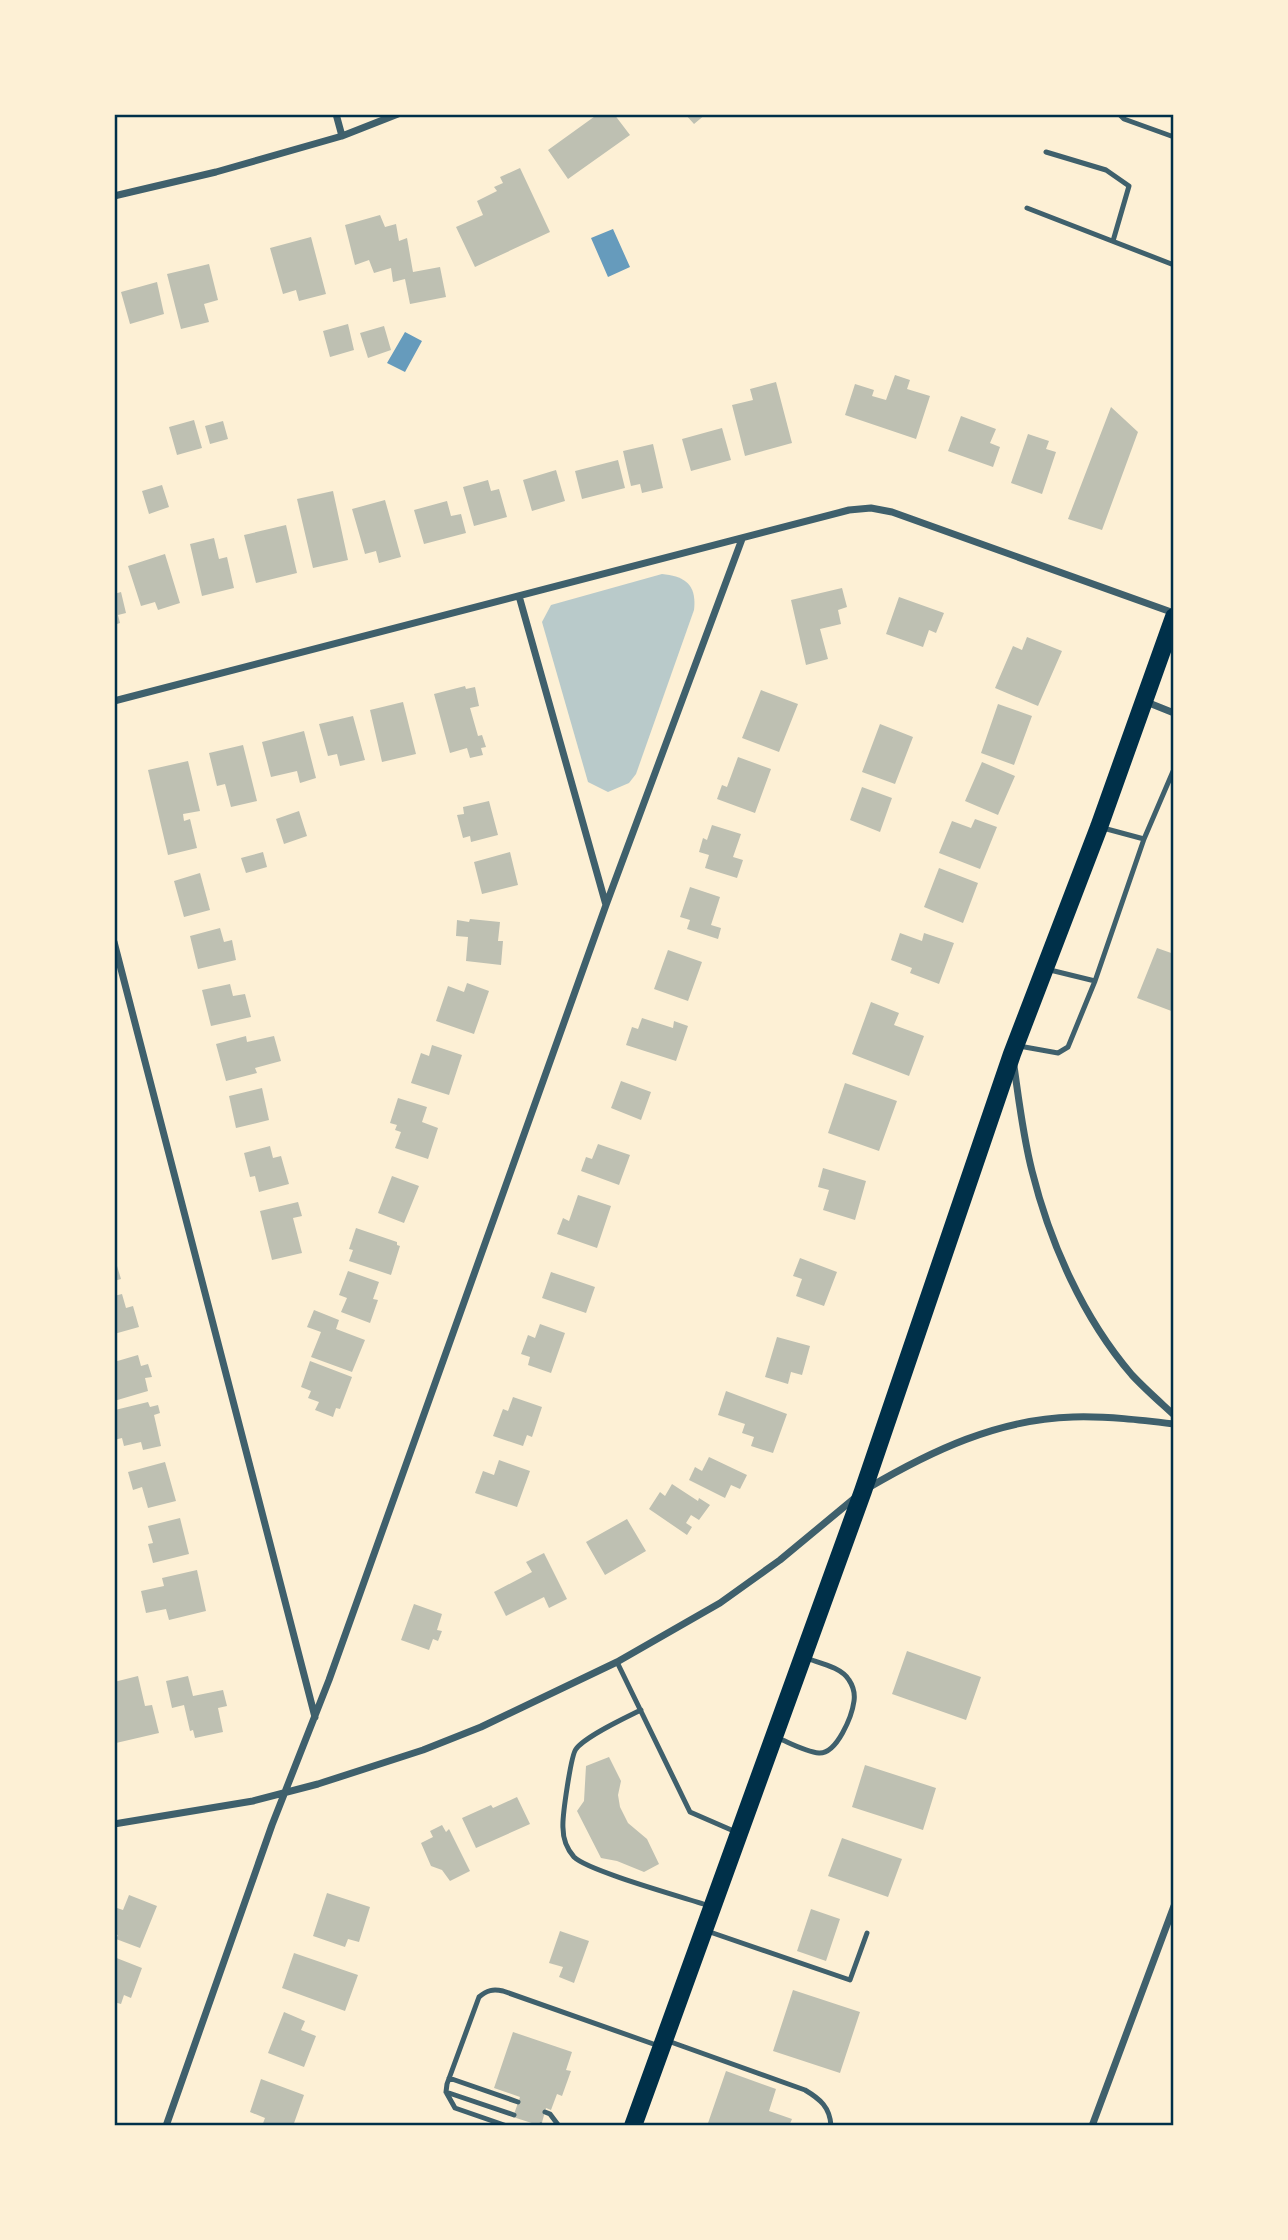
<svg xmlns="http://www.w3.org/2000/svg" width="1288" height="2240" viewBox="0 0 1288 2240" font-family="Montserrat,sans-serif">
<rect width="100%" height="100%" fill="#fdf0d5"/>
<path fill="#b9caca" d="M662,574C685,576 697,585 694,610L636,774L629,783L608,792L588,782L542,622L551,605Z"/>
<path fill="#669bbc" d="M613,229L630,267L608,277L591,238Z
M405,332L422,341L405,372L387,363Z"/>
<path fill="#bec0b2" d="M598,114H614L630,135L568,179L548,150Z
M685,114H706L694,124Z
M520,168L550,232L475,267L456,227L483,215L477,201L497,191L494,187L503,183L500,177Z
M380,215L385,227L396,224L399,241L407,238L413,272L440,267L446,297L410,304L405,279L393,282L391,268L374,273L369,260L355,265L345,225Z
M311,237L326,294L299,301L296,290L283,294L270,248Z
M209,264L218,300L204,304L209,322L181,329L167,274Z
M157,282L164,314L130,324L121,292Z
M348,324L354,350L330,357L323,331Z
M384,326L391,350L368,358L360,333Z
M895,375L910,380L907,389L930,396L916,439L845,415L855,384L874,390L872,396L886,400Z
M776,382L792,443L745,456L732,405L753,400L750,389Z
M1111,407L1138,432L1102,530L1068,519Z
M961,416L996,429L990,443L1000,447L993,467L948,451Z
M194,420L202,448L177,455L169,427Z
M223,421L228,439L210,444L205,426Z
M722,428L731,460L691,471L682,439Z
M1028,434L1049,441L1046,449L1056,452L1042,494L1011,483Z
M653,444L663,488L642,493L640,484L631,486L623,451Z
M618,460L625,488L582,499L575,471Z
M556,470L565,501L532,511L523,480Z
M488,480L491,491L499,489L507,517L474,526L463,487Z
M162,485L169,507L149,514L142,491Z
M333,491L348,560L313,568L297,499Z
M385,500L401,557L379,563L376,551L365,554L352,509Z
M447,501L451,516L461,514L466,533L424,544L414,510Z
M286,525L297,573L256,583L244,535Z
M214,538L219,559L227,557L234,588L202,596L190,544Z
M165,554L180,603L158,610L155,602L141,606L128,566Z
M842,588L847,607L838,610L841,624L820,629L828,659L806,665L791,600Z
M121,592L126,613L118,615L120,623L114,625V594Z
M899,597L944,613L936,633L929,630L923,647L886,634Z
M1027,637L1062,651L1038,706L995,688L1013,646L1022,650Z
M465,686L466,689L475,687L479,706L470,708L478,736L482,735L486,747L481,748L483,755L470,758L467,748L450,753L434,694Z
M761,690L798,704L779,752L742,738Z
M403,702L416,754L382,762L370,710Z
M998,704L1032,716L1014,765L981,753Z
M353,716L365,760L340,766L337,754L328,756L319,724Z
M880,724L913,737L895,784L862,772Z
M304,731L316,778L300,783L297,771L271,777L262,742Z
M243,745L257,801L231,807L225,784L217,786L209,753Z
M738,757L771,769L755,813L717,799L722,785L727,787Z
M188,761L200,811L183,814L184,821L190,819L197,848L168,855L148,770Z
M982,762L1015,776L998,815L965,801Z
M862,787L892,798L880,832L850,820Z
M489,801L498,835L471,842L470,836L463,838L457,815L464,814L463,807Z
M299,811L307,836L284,844L276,819Z
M975,819L997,827L980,869L939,853L952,821L971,828Z
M712,825L741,834L733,857L743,860L737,878L705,868L709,855L699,852L703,838L707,840Z
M263,852L267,867L246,873L241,858Z
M510,852L518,885L482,894L474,862Z
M939,868L978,883L963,923L924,907Z
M200,873L210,910L184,917L174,881Z
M690,887L720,897L711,925L721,928L718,939L687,929L690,920L680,917Z
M470,919L500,922L498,941H503L501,965L466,961L468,937L456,936L457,920L469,922Z
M220,928L224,942L232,940L236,960L198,969L190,936Z
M900,933L922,941L924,933L954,943L939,984L910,973L912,968L891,960Z
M1157,948L1174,954V1012L1137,998Z
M668,950L702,962L688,1001L654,989Z
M467,983L489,991L474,1034L436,1021L448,986L464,992Z
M230,984L233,996L245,994L251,1017L211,1026L202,990Z
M871,1002L899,1013L894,1025L924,1036L909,1076L852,1054Z
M642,1018L673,1028L674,1021L688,1026L676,1061L626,1045L632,1027L638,1029Z
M246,1036L247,1042L274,1036L281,1061L255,1068L257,1073L226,1081L216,1044Z
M432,1045L462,1055L449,1095L411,1083L421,1053L429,1056Z
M621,1081L651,1092L641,1120L611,1108Z
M845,1083L897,1101L879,1151L828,1133Z
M262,1088L269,1120L236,1128L229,1096Z
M398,1098L427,1107L422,1122L438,1128L428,1159L395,1148L401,1132L395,1130L397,1125L390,1123Z
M598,1144L630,1155L619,1185L581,1171L586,1157L592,1159Z
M270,1146L273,1158L281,1156L289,1184L259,1192L255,1176L250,1177L244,1153Z
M823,1168L866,1181L855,1220L823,1210L829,1190L818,1187Z
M392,1176L419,1186L404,1223L378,1213Z
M578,1195L611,1206L597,1248L557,1234L563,1218L569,1221Z
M298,1202L302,1216L293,1218L302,1253L272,1260L260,1211Z
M356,1228L397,1242V1245L400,1246L391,1275L349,1261L353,1250L349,1249Z
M114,1256L121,1279L114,1281Z
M800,1258L837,1272L824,1306L796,1296L802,1279L793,1276Z
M348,1271L379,1282L373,1299L378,1300L370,1323L341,1312L347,1298L339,1295Z
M551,1272L595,1287L586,1313L542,1298Z
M122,1294L126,1308L133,1306L139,1327L114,1334V1296Z
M314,1310L339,1320L336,1329L365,1340L352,1372L311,1357L321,1332L307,1327Z
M540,1324L565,1333L551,1373L528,1365L530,1357L521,1354L528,1335L535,1338Z
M777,1337L810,1346L802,1375L791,1372L788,1384L765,1377Z
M138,1355L141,1366L148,1364L152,1377L145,1378L148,1391L114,1401V1362Z
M310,1361L352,1377L340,1409L336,1408L333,1417L315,1410L319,1402L308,1398L311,1391L301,1387Z
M726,1391L787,1414L773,1453L751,1446L754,1437L742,1433L745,1424L718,1415Z
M513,1397L542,1407L532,1437L527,1435L523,1446L493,1436L503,1409L508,1411Z
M148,1402L150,1407L158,1405L160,1413L154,1415L161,1446L143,1450L141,1442L124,1446L122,1438L114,1440L115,1410Z
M709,1457L747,1475L740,1489L731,1485L725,1498L689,1480L695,1467L702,1471Z
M499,1460L530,1471L517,1507L475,1493L483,1471L494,1475Z
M165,1462L176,1501L148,1508L142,1487L133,1490L128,1472Z
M672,1484L698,1501L699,1498L710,1505L699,1520L691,1515L686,1523L692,1527L687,1535L649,1509L660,1492L665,1496Z
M180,1518L189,1554L153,1563L148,1544L153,1543L148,1526Z
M627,1519L646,1551L605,1575L586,1542Z
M544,1553L567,1599L549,1608L544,1597L506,1616L494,1592L532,1572L526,1562Z
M197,1570L206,1611L169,1620L166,1609L146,1613L141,1591L164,1586L162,1578Z
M414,1604L442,1614L437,1630L442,1631L438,1641L433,1639L429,1650L401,1640Z
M907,1651L981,1677L966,1720L892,1694Z
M138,1676L145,1706L152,1705L159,1733L116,1743L114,1733V1682Z
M188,1676L193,1696L223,1690L227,1706L218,1708L223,1732L195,1738L193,1730L190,1731L184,1705L172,1708L166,1681Z
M609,1757L621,1781L618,1795L620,1807L628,1823L647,1839L659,1864L644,1872L617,1861L601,1858L577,1811L584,1801L586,1766Z
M865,1765L936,1788L923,1830L852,1807Z
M517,1797L530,1824L476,1848L462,1818L491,1805L493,1808Z
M442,1825L446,1832L449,1829L470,1871L450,1881L442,1870L431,1866L421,1843L433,1837L430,1831Z
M842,1838L902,1859L888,1897L828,1876Z
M327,1893L370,1907L359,1942L348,1939L345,1947L313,1936Z
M129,1895L157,1906L140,1948L116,1939L118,1935L114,1934V1907L123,1910Z
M811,1909L840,1919L826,1961L797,1951Z
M560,1931L589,1941L574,1983L559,1977L563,1967L549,1963Z
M294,1953L358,1975L345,2011L282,1988Z
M114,1957L142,1968L131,1998L124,1995L121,2004L114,2002Z
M793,1990L860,2012L840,2073L773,2051Z
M284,2012L305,2021L301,2030L316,2036L304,2067L268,2053Z
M513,2032L572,2052L566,2070L571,2071L562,2096L557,2094L551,2110L546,2108L541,2126L513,2117L520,2097L494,2088Z
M726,2071L776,2089L769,2111L792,2119L789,2126H707Z
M261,2079L304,2095L293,2126H262L265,2118L250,2112Z"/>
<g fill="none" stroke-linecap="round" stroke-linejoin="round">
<path stroke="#3f606c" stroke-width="5" d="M1119,114L1124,119L1174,137
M1046,152L1106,170L1129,186L1113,241
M1027,208L1174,265
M1103,828L1144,839L1174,769
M1046,969L1095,981L1144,839
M1019,1046L1058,1053L1068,1047L1095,981
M617,1662L690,1812L736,1832
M641,1710C625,1718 586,1736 576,1749C571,1755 562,1817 563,1828C563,1838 567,1849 574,1857C588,1871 686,1898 710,1906
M778,1738C790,1743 806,1752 819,1753C837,1754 852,1716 854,1701C855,1694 853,1686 849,1680C841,1667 819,1663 806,1658
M707,1931L850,1980L867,1933
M668,2041L805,2090C820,2099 830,2107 831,2126
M449,2078L518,2102
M446,2092L514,2115
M545,2112L550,2114L559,2126
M541,2125L544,2126
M507,2126L455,2108L446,2092L447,2084L479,1997C487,1990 493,1989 503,1991L659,2046"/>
<path stroke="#3f606c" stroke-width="7" d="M336,114L342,136
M114,196L216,172L342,136L398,114
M519,596L606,905
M114,701L849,510L871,508L892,512L1174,613
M1144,701L1174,713
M114,942L315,1717
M1014,1066C1019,1101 1023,1136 1032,1171C1050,1243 1083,1318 1132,1375C1145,1389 1160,1402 1174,1415
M868,1488C931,1451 998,1419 1073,1417C1107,1416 1141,1420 1174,1424
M114,1824L253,1801L318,1784L423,1750L481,1727L617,1662L720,1603L780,1560L856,1497
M166,2126L272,1825L329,1680L606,905L742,539
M1092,2126L1174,1906"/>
<path stroke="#003049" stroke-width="18" d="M633,2126L863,1491L1012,1054L1099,827L1174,617"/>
</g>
<rect width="1288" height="2240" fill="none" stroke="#fdf0d5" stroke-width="231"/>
<rect x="116" y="116" width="1056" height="2008" fill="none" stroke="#003049" stroke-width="2.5"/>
</svg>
